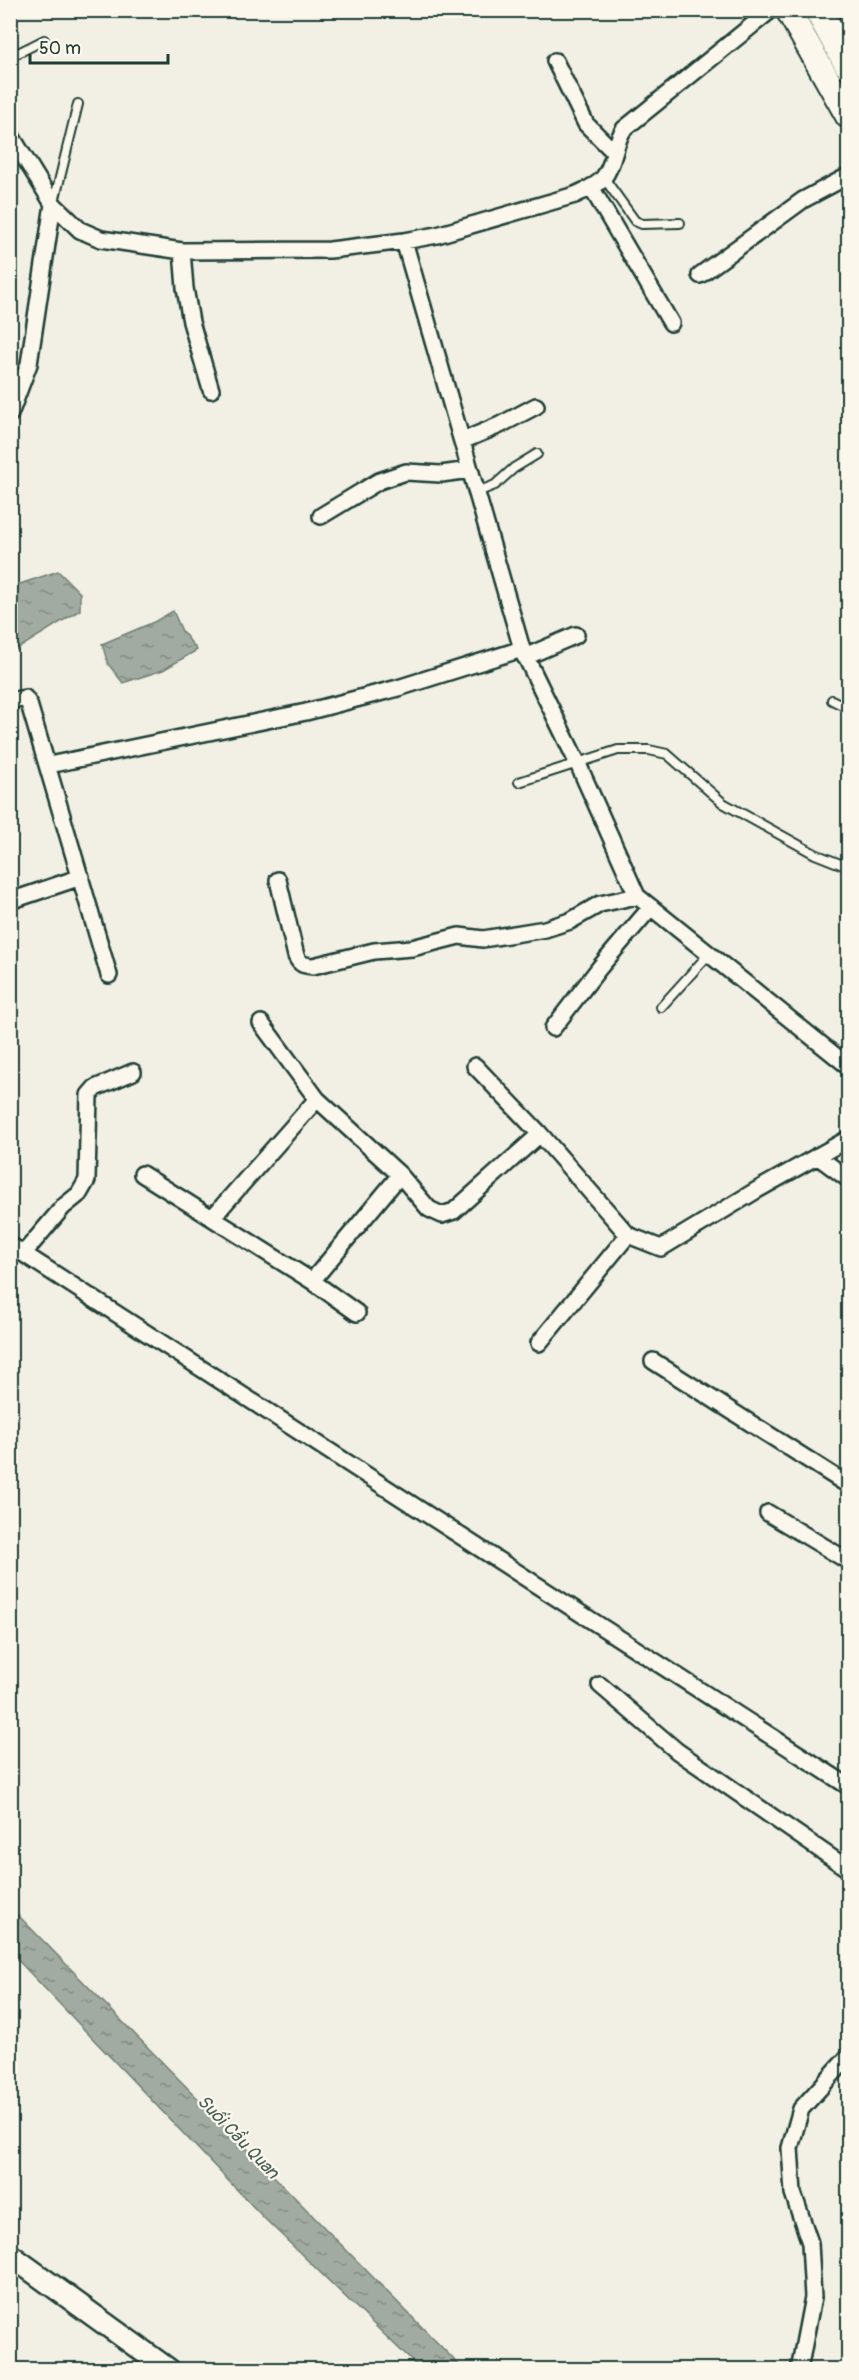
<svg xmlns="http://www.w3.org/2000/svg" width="859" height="2380" viewBox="0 0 859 2380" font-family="Pangolin,sans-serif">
<defs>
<pattern id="water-ripples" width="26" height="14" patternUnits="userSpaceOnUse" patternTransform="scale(1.5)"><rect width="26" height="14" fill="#a2aba1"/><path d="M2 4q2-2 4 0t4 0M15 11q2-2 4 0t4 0" fill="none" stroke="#838c84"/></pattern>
</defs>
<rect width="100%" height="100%" fill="#f2f0e5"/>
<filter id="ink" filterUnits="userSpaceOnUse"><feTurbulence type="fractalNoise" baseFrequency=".0167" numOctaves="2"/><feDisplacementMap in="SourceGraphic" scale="12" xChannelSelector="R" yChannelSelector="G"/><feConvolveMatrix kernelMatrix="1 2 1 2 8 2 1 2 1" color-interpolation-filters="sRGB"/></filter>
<g filter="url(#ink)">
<path fill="url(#water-ripples)" stroke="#6e7f75" stroke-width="1.5" d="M58,571L80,593V610L11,653V591L20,584Z
M173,611L182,631L197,650L163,670L123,683L108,664L102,644L154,622Z
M11,1908L463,2369H420L265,2219L11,1953Z"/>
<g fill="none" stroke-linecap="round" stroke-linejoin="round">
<defs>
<path id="lane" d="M10,57L44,40
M604,178L635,221L642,224L680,223
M54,202L78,104
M477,492L495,485L514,468L537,454
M832,700L848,708
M519,782L618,750H649L667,754L723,803L815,854L848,867
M661,1007L709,954"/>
<path id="street" d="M555,61L586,124L613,151
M10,134L53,204L80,230L101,239L182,251L330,250L404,241L437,235L575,195C585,190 598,186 604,177C615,163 614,143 624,129L771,10
M591,187L671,323
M404,241L522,649L578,764L637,896L848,1066
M182,251L185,288L191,322L211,390
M700,275L803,200L848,176
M10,414L29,364L53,204
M462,441L500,425L536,406
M321,516L379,481L406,472L441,474L470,470
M525,657L576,635
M10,701L25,698L29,704L109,975
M49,765L306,712L398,688L522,649
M278,880L296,956C300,965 304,965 313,966L374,951L412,948L459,936L483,939L545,929L570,921L600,904L637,896
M10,901L81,877
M261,1023L317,1099L400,1175L429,1209L442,1215L454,1211L540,1134
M553,1028L600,967L651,907
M475,1066L540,1134L628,1235L661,1248L757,1190L848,1139
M817,1156L848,1179
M142,1174L312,1281L357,1313
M212,1218L317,1099
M10,1245L848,1786
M24,1253L63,1207L79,1194L87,1180L89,1095L95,1088L133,1072
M312,1281L400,1175
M539,1343L628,1235
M653,1361L848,1485
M768,1513L848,1561
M600,1685L677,1751L848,1869
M799,2370L813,2297L810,2243L793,2193L790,2148L801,2109L848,2057"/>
<path id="secondary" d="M10,2255L169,2370"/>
<path id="primary" d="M788,10L848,116"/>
<path id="highway" d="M818,10L848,64"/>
</defs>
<use href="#lane" stroke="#1f3d34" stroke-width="12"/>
<use href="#street" stroke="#1f3d34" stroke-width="20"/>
<use href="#secondary" stroke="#1f3d34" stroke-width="26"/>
<use href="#primary" stroke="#1f3d34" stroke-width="28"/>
<use href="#highway" stroke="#1f3d34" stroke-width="32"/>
<use href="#lane" stroke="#fbf7ec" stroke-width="8"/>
<use href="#street" stroke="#fbf7ec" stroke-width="15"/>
<use href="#secondary" stroke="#fbf7ec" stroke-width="21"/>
<use href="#primary" stroke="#fbf7ec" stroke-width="24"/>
<use href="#highway" stroke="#fbf7ec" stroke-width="27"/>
</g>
</g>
<g text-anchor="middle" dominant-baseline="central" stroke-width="4.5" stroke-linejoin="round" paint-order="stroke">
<g font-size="18" font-style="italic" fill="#465e55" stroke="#fbf7ec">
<text transform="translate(238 2137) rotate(46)">Suối Cầu Quan</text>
</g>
</g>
<rect width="859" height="2380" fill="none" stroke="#fbf7ec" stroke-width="36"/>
<rect x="18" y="18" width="823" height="2344" fill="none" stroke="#1f3d34" stroke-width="2" filter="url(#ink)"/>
<path d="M30 54v9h138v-9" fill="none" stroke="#1f3d34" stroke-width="3"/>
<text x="39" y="54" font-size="18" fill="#1f3d34" stroke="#fbf7ec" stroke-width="4.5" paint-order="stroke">50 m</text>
</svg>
